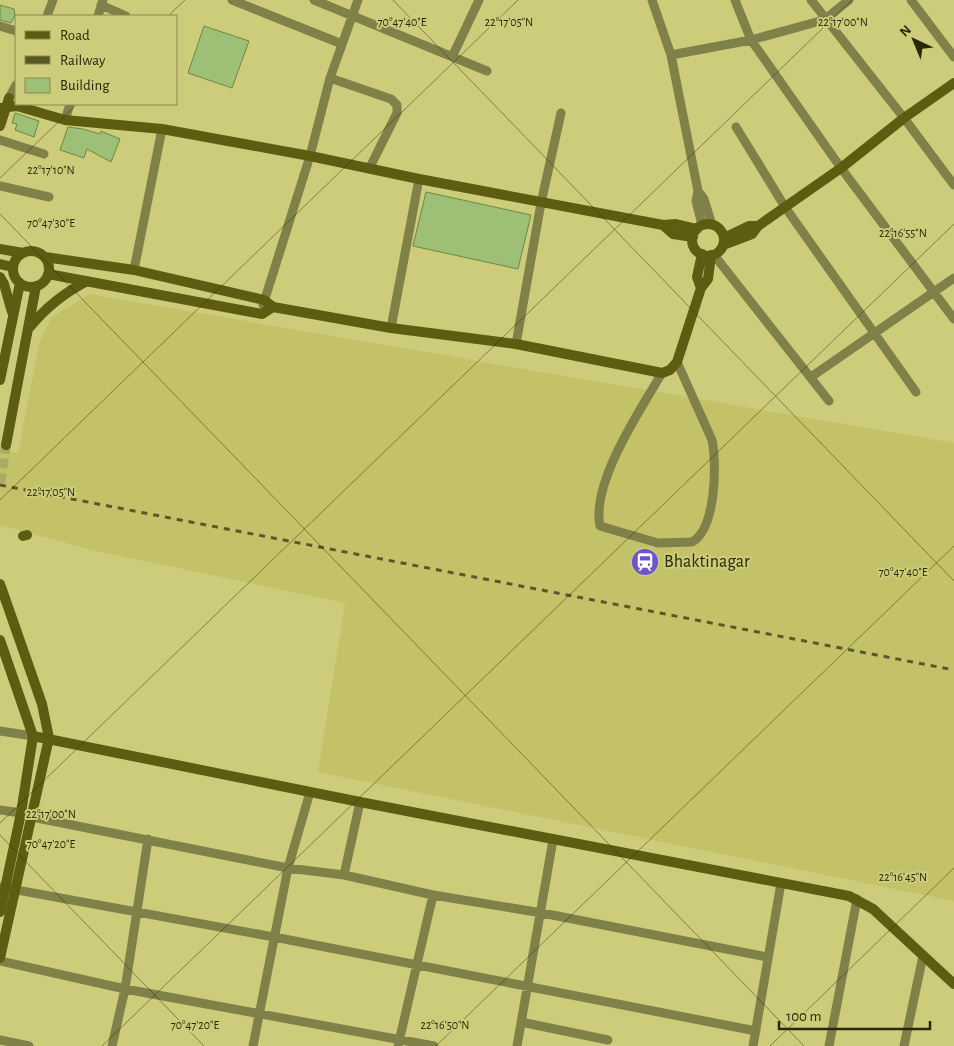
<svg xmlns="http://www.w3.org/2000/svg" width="954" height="1046" viewBox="0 0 954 1046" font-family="'Alegreya Sans',sans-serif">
<rect width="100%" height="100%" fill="#cdcc7b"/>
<path fill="#c3c268" d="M89,294L954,443V901L318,772L345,603L92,550L0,525V450L18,453L39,344L51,318Z"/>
<path fill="#9ebf76" stroke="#6b8942" d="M0,5L14,9L15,15L11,23L0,20Z
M204,26L249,41L232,88L188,73Z
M15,113L39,121L34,137L15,130L17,124L12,123Z
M68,127L83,129L100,134L101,131L120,139L111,162L87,149L84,158L60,150Z
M426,192L531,215L518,269L413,246Z"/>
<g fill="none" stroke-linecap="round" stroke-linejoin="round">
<path stroke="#acab63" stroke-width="10" stroke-dasharray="10 5" stroke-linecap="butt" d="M0,483L6,445"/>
<path stroke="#808049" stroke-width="9" d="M232,0L342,44
M314,0L487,71
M652,0L671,55L698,191
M735,0L751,40L841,168L954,319
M811,0L904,118L954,185
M911,0L954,57
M101,5L126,16
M47,16L53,0
M98,16L103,0
M0,26L16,31
M453,55L479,0
M671,55L751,40L824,20L849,0
M330,78L391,99L397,105V113L369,169
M9,98L16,85
M65,120L70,104
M736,127L785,207L916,392
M0,140L44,154
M0,186L49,197
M702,225L696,201L698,191L704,199L712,225
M714,255L829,401
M134,270L162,129
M263,305L310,156L330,78L358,0
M391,328L419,179
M516,344L541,203L561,113
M662,373C640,410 591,483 600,526L658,543L692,542C716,529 717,464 712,440L677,362
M811,377L954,278
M0,731L33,736
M0,810L21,813
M32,817L288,868L344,875L433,895L542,913L767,957
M344,875L360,802
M0,887L274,937L756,1031
M0,961L125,989L434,1046
M521,1022L608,1040
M0,1040L29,1046
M112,1046L125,989L148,839
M253,1046L288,868L310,792
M398,1046L433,895
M517,1046L553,840
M753,1046L781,883
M829,1046L857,899
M904,1046L923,956"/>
<path stroke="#5e5c11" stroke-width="10" d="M0,108L17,106L65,120L162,129L310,156L419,179L663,225L676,224L697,229
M0,126L9,98
M692 240a16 16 0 1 1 32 0a16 16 0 1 1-32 0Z
M663,225L673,234L693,237
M724,238L749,226H758
M723,245L752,234L758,226L841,168L904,118L954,83
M0,249L23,253
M13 269a18 18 0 1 1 36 0a18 18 0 1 1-36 0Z
M45,257L134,270L264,300L273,307L391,328L516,344L662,373L670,370L677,362L701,288L708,279L711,255
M0,264L13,267
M48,274L262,314L273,307
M0,277L4,284L12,312
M701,288L697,277L702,254
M30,327C46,307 64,293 87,281
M0,380L20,283
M6,445L36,286
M23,536L27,535
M0,584L42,704L49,738L0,958
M0,640L33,736L21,813L0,912
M33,736L360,802L849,896L873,909L954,984"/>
<path stroke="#595828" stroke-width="3" stroke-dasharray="6 6" stroke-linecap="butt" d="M0,485L954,670"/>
</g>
<path fill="none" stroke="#282805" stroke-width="1" stroke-opacity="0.45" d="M393,0L954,581M168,16L185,0M0,178L77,104M0,214L804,1046M0,500L518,0M0,823L852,0M0,835L204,1046M102,1046L954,224M436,1046L954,546M770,1046L954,868"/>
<defs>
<symbol id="station-disc" viewBox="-11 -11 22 22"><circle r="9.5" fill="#6e55cf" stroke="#cdcc7b"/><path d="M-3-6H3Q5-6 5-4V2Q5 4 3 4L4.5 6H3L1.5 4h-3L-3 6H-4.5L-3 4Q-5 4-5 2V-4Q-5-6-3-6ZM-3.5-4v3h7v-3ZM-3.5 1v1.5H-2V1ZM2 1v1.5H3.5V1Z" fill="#fff"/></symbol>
</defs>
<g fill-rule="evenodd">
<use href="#station-disc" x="629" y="546" width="32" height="32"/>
</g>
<g text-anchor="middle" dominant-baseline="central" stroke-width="4" stroke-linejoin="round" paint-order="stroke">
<g font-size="18" fill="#282805" stroke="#cdcc7b" text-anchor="start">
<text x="664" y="562">Bhaktinagar</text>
</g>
</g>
<g font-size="12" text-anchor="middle" fill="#282805" stroke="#cdcc7b" stroke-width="4" stroke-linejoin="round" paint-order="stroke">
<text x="509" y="26">22°17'05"N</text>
<text x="843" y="26">22°17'00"N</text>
<text x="402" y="26">70°47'40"E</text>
<text x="51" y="174">22°17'10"N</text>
<text x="51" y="227">70°47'30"E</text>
<text x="903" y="237">22°16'55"N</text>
<text x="51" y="496">22°17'05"N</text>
<text x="903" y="576">70°47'40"E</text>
<text x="51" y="818">22°17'00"N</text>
<text x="51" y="848">70°47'20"E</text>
<text x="903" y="881">22°16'45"N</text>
<text x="195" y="1029">70°47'20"E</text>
<text x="445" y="1029">22°16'50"N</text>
</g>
<rect x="15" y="15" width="162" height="90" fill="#cdcc7b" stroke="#8b8a4c"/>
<rect x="25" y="31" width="25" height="8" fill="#5e5c11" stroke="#8b8a4c"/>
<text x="60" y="40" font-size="15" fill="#282805">Road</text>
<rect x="25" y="56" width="25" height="8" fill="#595828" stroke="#8b8a4c"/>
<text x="60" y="65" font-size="15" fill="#282805">Railway</text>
<rect x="25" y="78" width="25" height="15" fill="#9ebf76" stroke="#8b8a4c"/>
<text x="60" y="90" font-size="15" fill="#282805">Building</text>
<g transform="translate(914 40) rotate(316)" stroke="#cdcc7b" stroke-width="4" paint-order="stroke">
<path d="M0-4L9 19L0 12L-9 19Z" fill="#282805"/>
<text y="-8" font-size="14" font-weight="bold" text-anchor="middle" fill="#282805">N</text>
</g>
<path d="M779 1021v8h151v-8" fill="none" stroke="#282805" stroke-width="2.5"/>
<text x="786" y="1021" font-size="15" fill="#282805" stroke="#cdcc7b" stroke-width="4" paint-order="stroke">100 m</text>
</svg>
